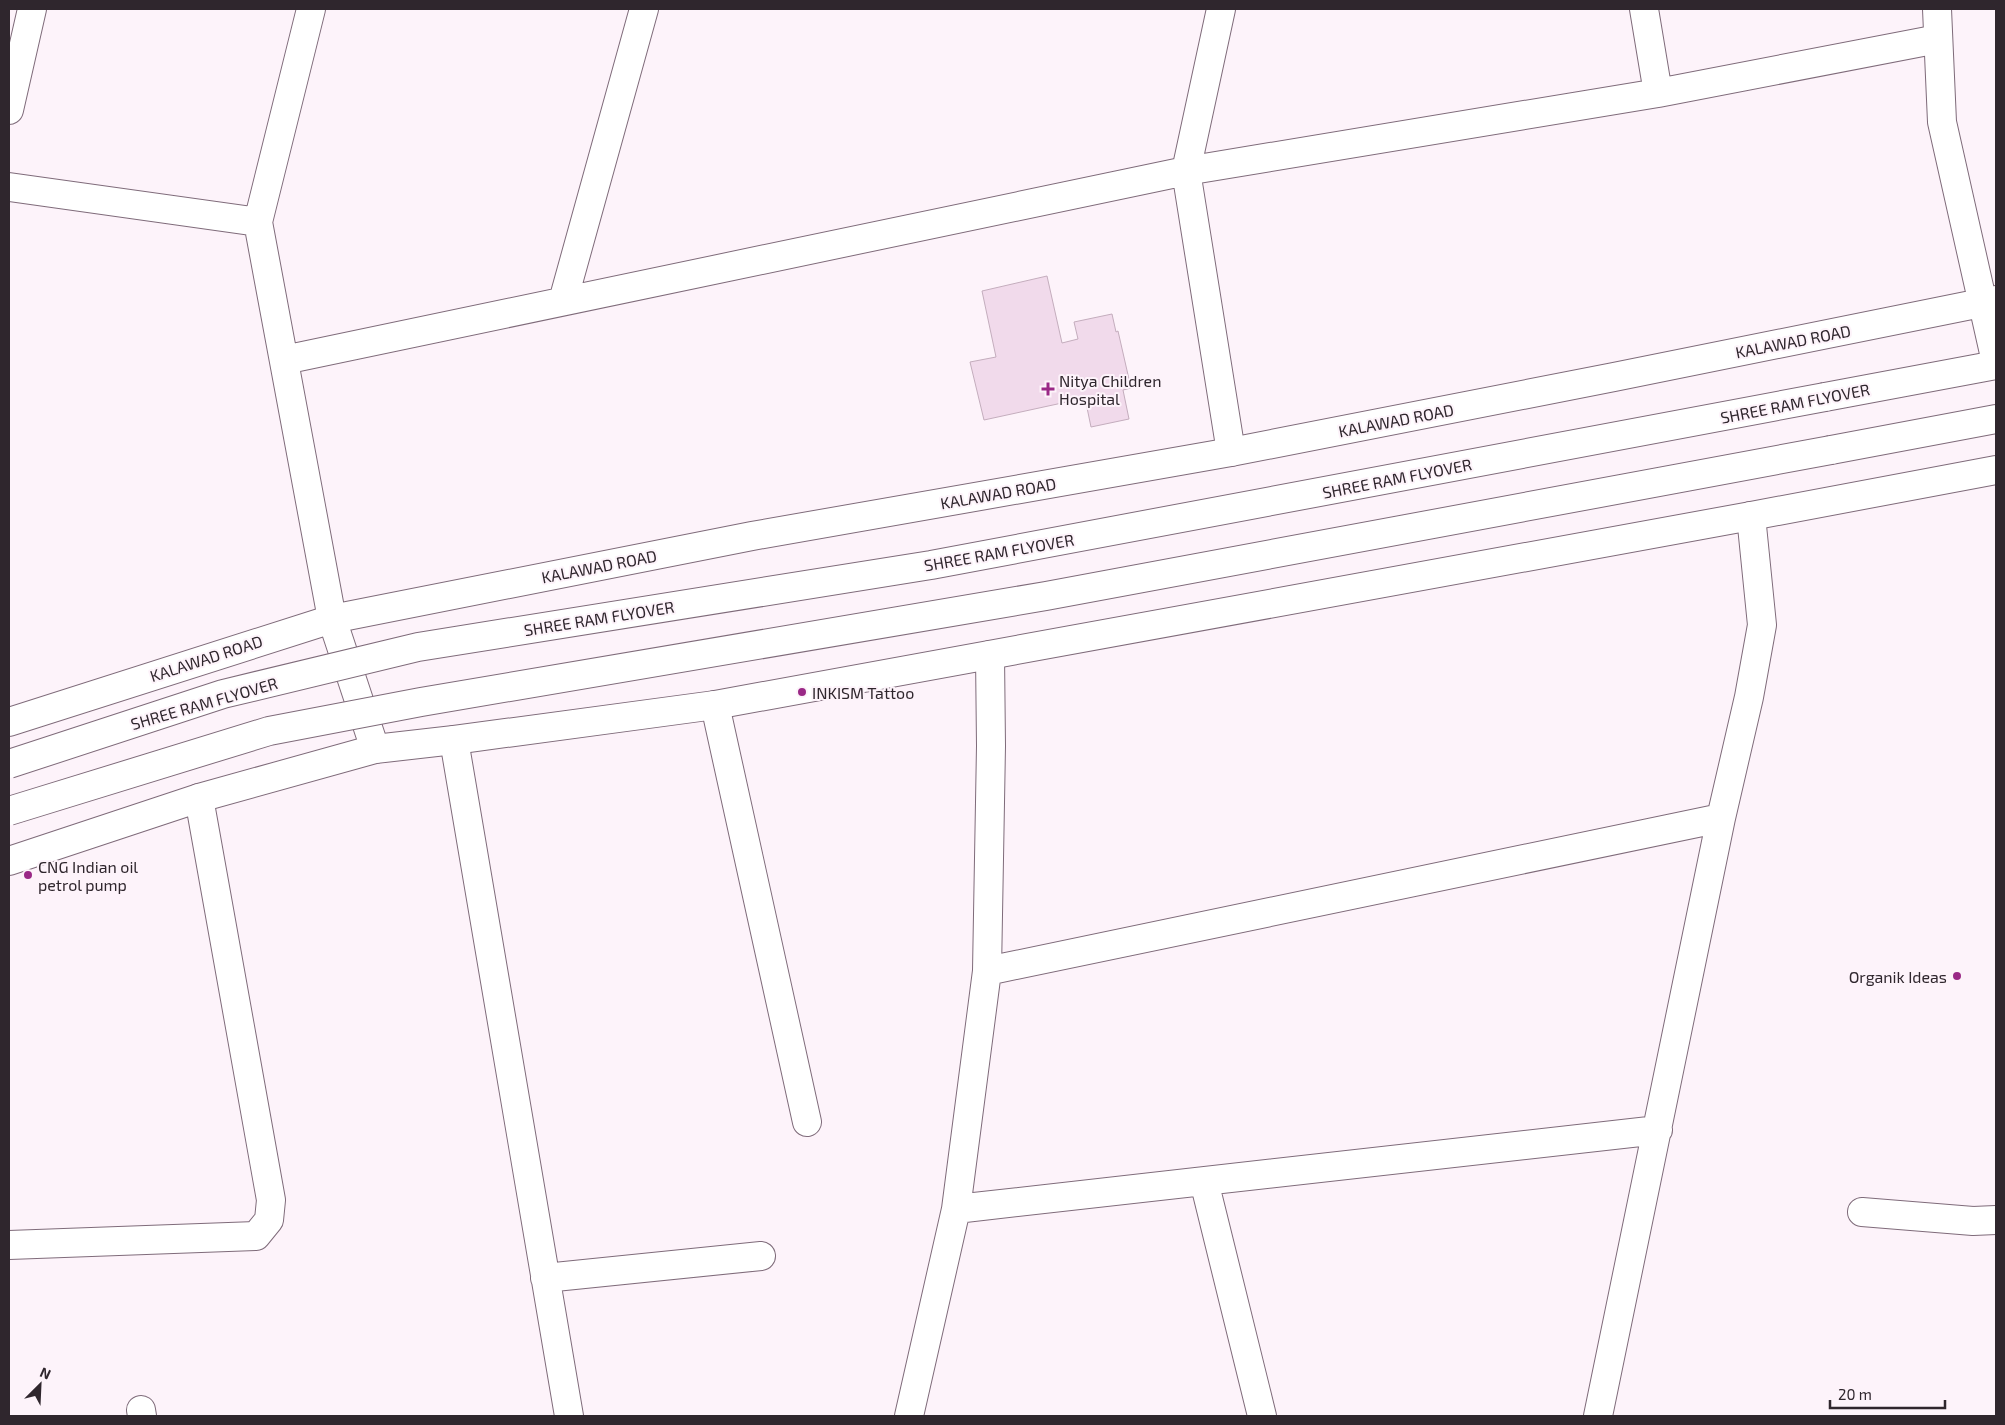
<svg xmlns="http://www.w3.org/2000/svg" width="2005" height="1425" viewBox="0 0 2005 1425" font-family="'Exo 2',sans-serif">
<rect width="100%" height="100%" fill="#fdf3fa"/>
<path fill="#f1daeb" stroke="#c4adbd" d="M1047,276L1062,343L1078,339L1074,322L1112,314L1116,332L1118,331L1131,388L1123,390L1129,419L1091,427L1085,398L984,420L970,362L996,357L982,291Z"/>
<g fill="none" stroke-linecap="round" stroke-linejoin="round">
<defs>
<path id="street" d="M311,9L258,222L332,619L375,749
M1221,9L1186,171L1231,452
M1644,9L1658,93
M9,110L32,9
M9,187L258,222
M563,301L644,9
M284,360L1186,171L1658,93L1938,39
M715,705L807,1122
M454,740L569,1416
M1721,818L1749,697L1762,625L1751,516
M987,971L1721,818L1598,1416
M1204,1181L1262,1416
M956,1209L1658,1130
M1862,1212L1973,1221L1996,1220
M9,1245L256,1236L269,1220L271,1200L199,798
M545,1278L761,1256
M141,1410L142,1416
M909,1416L956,1209L987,971L991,746L990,655"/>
<path id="secondary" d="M1937,9L1942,122L1996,362
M9,722L332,619L752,536L1231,452L1614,377L1996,300
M9,861L199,798L375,749L454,740L715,705L1751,516L1996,470"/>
<path id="primary" d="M1825,397L1996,365
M1831,450L1996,419"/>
</defs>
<use href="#street" stroke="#7f6b7a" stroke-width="30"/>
<use href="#secondary" stroke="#7f6b7a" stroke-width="30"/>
<use href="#primary" stroke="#7f6b7a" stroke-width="30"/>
<use href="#street" stroke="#fff" stroke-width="28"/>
<use href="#secondary" stroke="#fff" stroke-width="28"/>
<use href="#primary" stroke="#fff" stroke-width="28"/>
<defs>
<path id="primary-bridge" d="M9,764L223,694L418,647L931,565L1825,397
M9,811L269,731L421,702L1046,596L1831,450"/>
</defs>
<use href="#primary-bridge" stroke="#7f6b7a" stroke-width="30" stroke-linecap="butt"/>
<use href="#primary-bridge" stroke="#fff" stroke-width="28"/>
</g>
<g fill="#9a2886" stroke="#fdf3fa" stroke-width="2">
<path d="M1045.5 381.5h5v5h5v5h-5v5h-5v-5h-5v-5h5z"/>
<circle cx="802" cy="692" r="5"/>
<circle cx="28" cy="875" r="5"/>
<circle cx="1957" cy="976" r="5"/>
</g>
<g text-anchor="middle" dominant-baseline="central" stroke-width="4" stroke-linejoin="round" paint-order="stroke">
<g font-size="16" fill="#2f262d" stroke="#fdf3fa">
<text transform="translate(1793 341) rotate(-11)">KALAWAD ROAD</text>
<text transform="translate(1795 403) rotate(-11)">SHREE RAM FLYOVER</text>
<text transform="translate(1396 420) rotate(-11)">KALAWAD ROAD</text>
<text transform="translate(1397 478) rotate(-11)">SHREE RAM FLYOVER</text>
<text transform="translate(998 493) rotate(-10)">KALAWAD ROAD</text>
<text transform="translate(999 552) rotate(-10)">SHREE RAM FLYOVER</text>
<text transform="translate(599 566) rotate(-11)">KALAWAD ROAD</text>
<text transform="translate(599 618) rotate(-9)">SHREE RAM FLYOVER</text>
<text transform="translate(206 658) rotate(-18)">KALAWAD ROAD</text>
<text transform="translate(204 703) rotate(-16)">SHREE RAM FLYOVER</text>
</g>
<g font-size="16" fill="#2f262d" stroke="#fdf3fa" text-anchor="start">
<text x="1059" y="380">Nitya Children<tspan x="1059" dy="18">Hospital</tspan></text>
<text x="812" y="692">INKISM Tattoo</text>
<text x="38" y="866">CNG Indian oil<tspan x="38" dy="18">petrol pump</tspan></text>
<text x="1947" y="976" text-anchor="end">Organik Ideas</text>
</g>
</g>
<rect width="2005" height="1425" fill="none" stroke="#2f262d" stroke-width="20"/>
<g transform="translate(40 1385) rotate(24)" stroke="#fdf3fa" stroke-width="4" paint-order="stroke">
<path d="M0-4L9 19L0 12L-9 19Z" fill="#2f262d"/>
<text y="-8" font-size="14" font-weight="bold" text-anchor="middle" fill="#2f262d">N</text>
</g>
<path d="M1830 1400v8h115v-8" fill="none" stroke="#2f262d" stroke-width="2.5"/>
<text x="1838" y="1400" font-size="15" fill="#2f262d" stroke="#fdf3fa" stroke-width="4" paint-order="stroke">20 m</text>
</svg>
